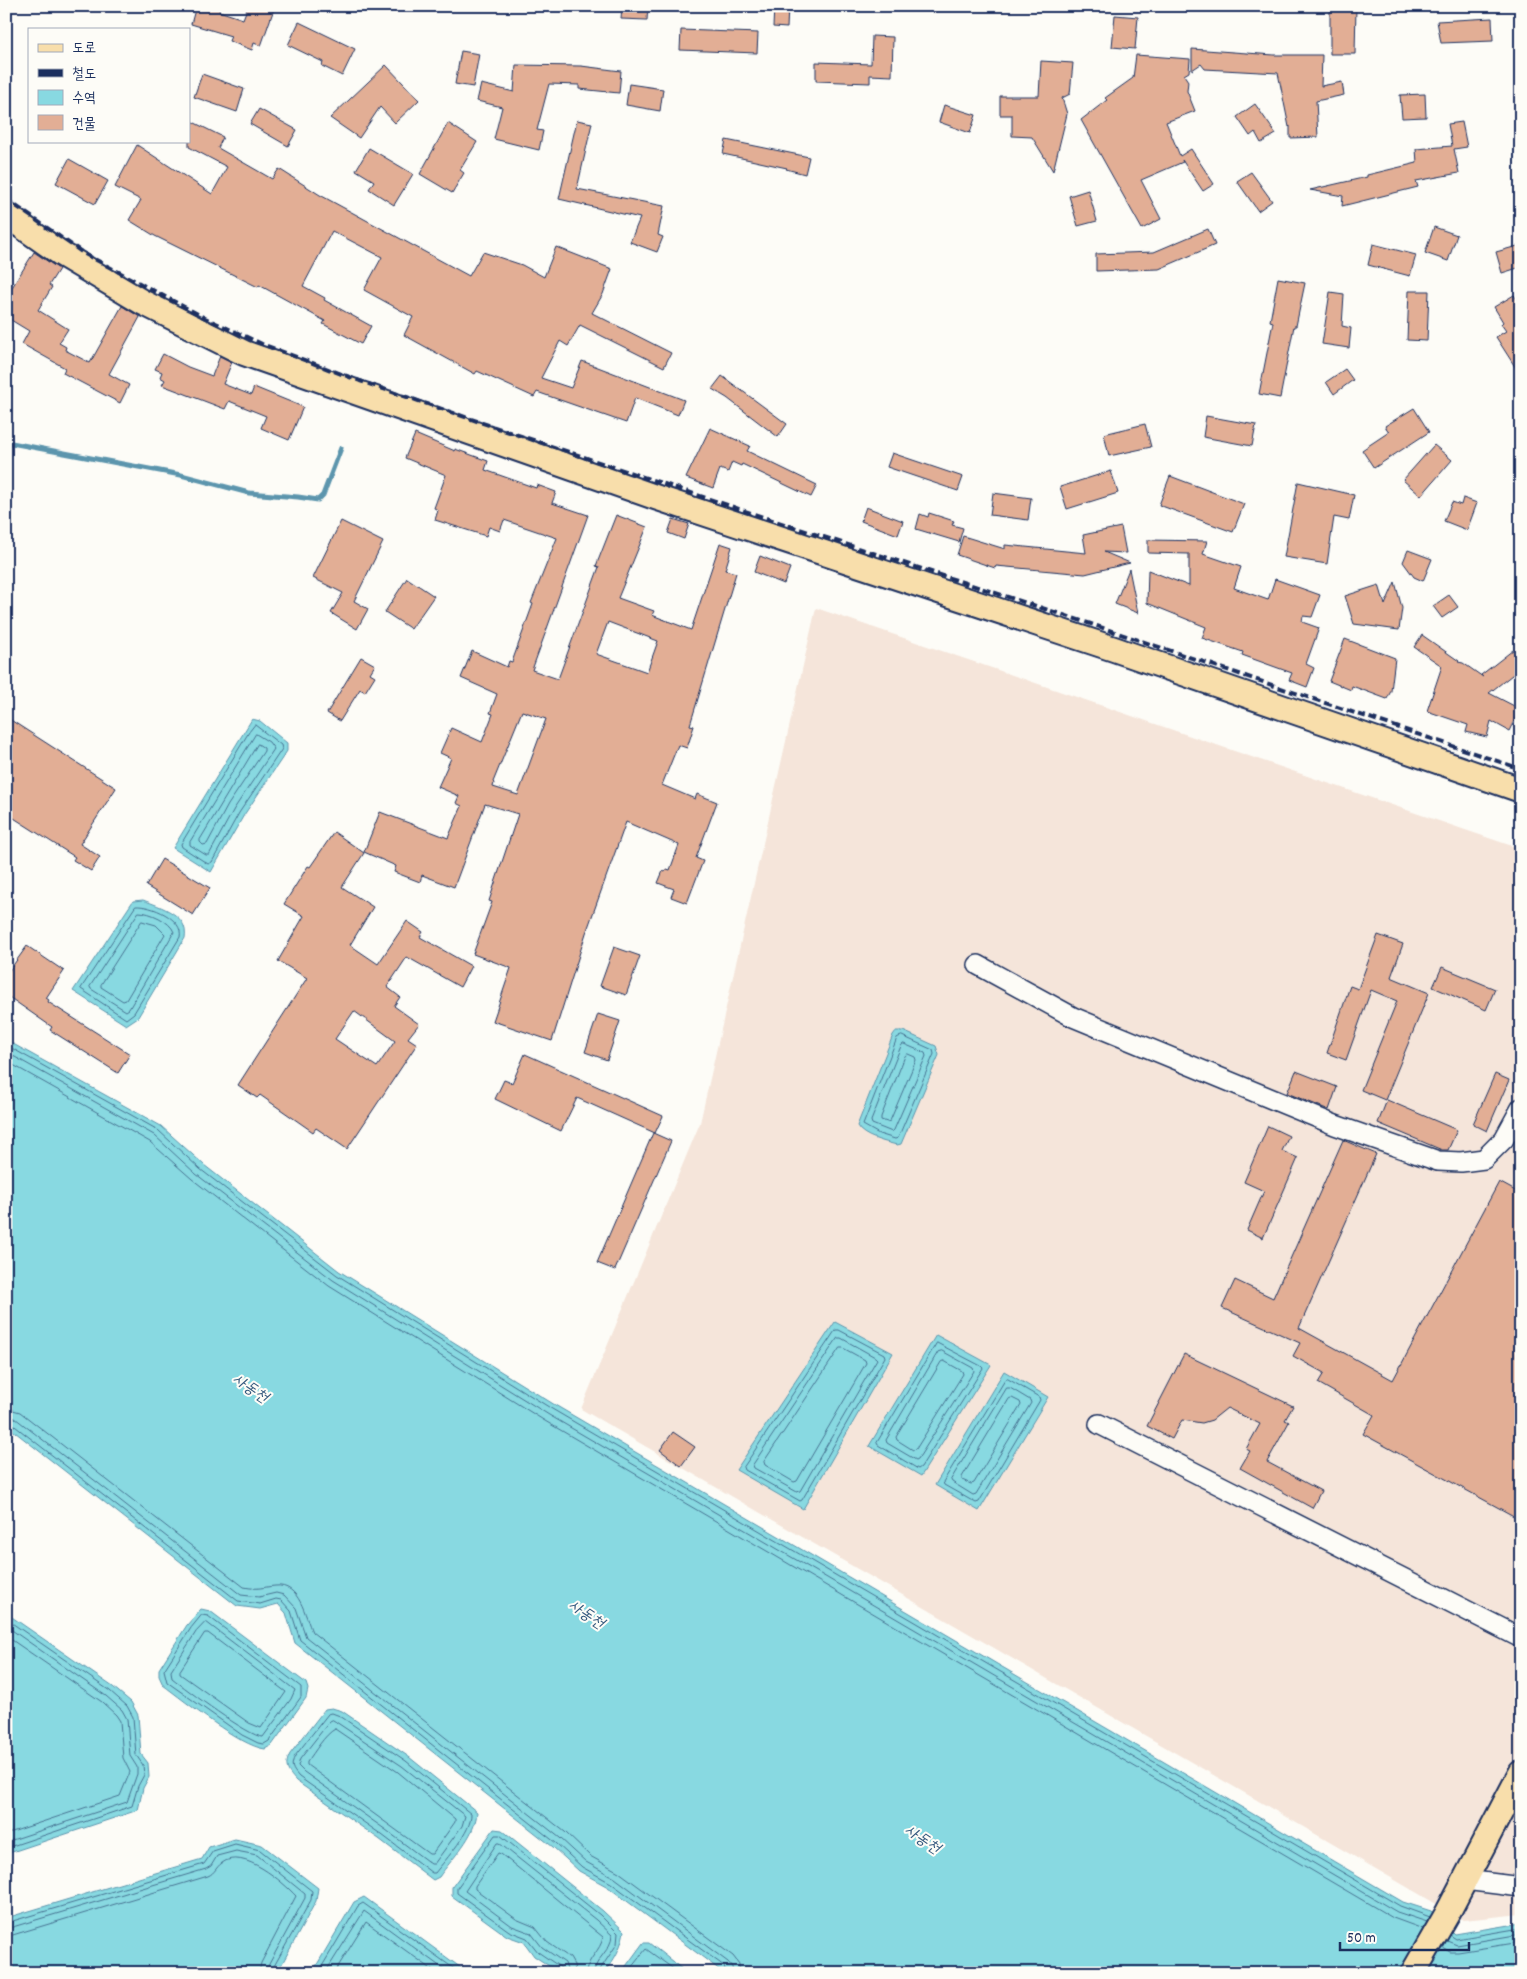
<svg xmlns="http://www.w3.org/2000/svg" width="1527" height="1979" viewBox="0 0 1527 1979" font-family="Dekko,'Poor Story',sans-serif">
<rect width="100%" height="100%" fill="#fdfcf7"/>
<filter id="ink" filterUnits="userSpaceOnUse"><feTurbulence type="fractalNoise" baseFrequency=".02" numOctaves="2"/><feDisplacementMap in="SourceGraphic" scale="10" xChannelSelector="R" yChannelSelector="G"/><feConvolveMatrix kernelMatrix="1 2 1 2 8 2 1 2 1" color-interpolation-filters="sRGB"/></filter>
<g filter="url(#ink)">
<path fill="#f5e5da" d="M816,608L1521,849V1914L1464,1920L581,1409L700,1123Z"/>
<path fill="#88d9e1" stroke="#5c95ad" d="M252,719L260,721L287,743V751L244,815L211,872L173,848Z
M143,900C161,907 189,915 185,938L138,1017L126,1025L73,991L133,901Z
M896,1031H903L936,1046L939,1055L901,1144L897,1145C885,1142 863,1137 857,1126L893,1035Z
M6,1040L161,1126L204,1165L339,1271L555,1405L1403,1902L1431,1911L1455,1934L1521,1923V1973H724L608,1887L579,1871L553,1847L295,1643L286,1613L278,1604L260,1609L237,1606L6,1425Z
M835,1322L893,1353L803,1509L736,1470Z
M936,1335L991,1365L921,1476L869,1446Z
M1004,1371L1048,1397L979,1511L935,1485Z
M201,1609L210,1611L306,1683L308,1689L306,1698L272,1745L265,1749C240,1746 186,1702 163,1685L159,1676V1669L187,1625Z
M6,1613L113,1687L131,1702L138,1715L141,1754L148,1763L149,1777L143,1788L138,1810L6,1854Z
M332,1708L342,1711L409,1757L477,1812C475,1837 453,1857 439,1877L433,1880L379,1839L296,1781C287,1771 284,1766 290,1754L325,1709Z
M494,1829L502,1830L603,1911L624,1931C621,1948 615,1960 603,1973H560L534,1956L524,1942L507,1936L452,1896V1887Z
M235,1839L262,1845L318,1888L316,1901L277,1973H6V1918L202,1859L209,1847Z
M364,1897L468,1973H312L354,1902Z
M643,1943H649L687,1973H621Z"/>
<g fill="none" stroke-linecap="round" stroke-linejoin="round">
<path stroke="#477392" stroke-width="1" d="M255,725L281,745L282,749L239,813L212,862L208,864L182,847L181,844L249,732Z
M256,734L269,742L274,749L234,809L209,855H206L190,845V842Z
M258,744L264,748V751L228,805L207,844L203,845L200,842V840Z
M136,906C151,905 184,919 180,937L134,1013L126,1019L81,989Z
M139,912C150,912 170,921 174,932L129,1009L126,1011L91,989L90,987Z
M142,921L156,925L165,934L126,1000L123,1001L101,987V985Z
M902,1036L933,1050L934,1054L898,1138L895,1139L879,1134L863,1125L897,1038Z
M904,1044L925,1053L926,1056L894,1130L892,1132L872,1124L871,1121L901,1046Z
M6,1045L158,1130L200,1169L337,1275L552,1409L1400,1906L1430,1917
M6,1052L154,1135L196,1174L333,1280L549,1415L1397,1912L1427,1922
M908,1054L915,1057L916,1060L890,1121L887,1122L881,1120V1117L905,1056Z
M6,1061L150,1142L192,1179L329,1286L545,1421L1393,1918L1423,1929
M836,1330H839L884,1354L885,1357L802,1500L800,1501L745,1470L744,1467Z
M838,1338H841L875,1357L877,1359L800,1491L797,1492L754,1468L753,1465Z
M937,1343L981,1366L983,1368L921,1467L918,1469L878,1445L877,1443Z
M840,1348H843L865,1360L866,1363L797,1481L794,1482L765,1465L764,1462Z
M942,1351L973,1368L974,1371L918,1459L916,1460L887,1443L886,1440L938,1352Z
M944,1361L962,1371L963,1374L916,1449L913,1450L897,1440L896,1437L941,1362Z
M1008,1379L1039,1397L1040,1400L979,1502L976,1503L944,1485L943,1482L1005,1380Z
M1007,1388H1010L1030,1400L1031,1403L976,1494L973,1495L952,1482L951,1480Z
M1012,1398L1020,1402L1021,1405L974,1483L971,1484L962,1480V1477L1009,1399Z
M6,1408L20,1412L244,1587C259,1590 262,1587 275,1586C300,1583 305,1616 312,1632L565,1832L590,1856L619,1872L733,1956L739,1964L740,1973
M6,1415L15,1418L241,1595L259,1597L276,1593L284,1595L296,1608L306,1637L560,1838L586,1862L615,1878L728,1962L732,1967L733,1973
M6,1422L11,1423L238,1601L260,1604L276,1599L281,1600L291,1611L300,1640L556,1843L582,1867L611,1883L724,1966L726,1973
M202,1615L208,1616L301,1687V1697L269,1741L264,1744L258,1743L242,1735L167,1682L164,1670L191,1628Z
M6,1619L110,1691L127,1706L133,1717L136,1755L143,1765L144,1775L138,1786L132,1806L6,1848
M206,1622L295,1690L291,1699L263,1737C249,1737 186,1689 172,1678L171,1671L196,1632Z
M6,1626L106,1696L122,1710L127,1719L130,1756L137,1767V1774L127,1802L6,1842
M205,1633H208L286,1692L261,1728L249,1723L180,1674V1671Z
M6,1636L102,1702L116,1715L120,1721L123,1758L130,1772L120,1796L6,1834
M332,1713L340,1716L406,1761L471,1814C472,1831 446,1859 435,1873H432L382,1835L299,1777C292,1769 290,1766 295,1756L328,1714Z
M333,1720L402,1766L465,1816L462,1826L434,1864H431L386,1830L304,1772L298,1766L300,1759L330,1721Z
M335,1729L398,1772L455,1819V1822L432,1854H429L307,1765V1762C315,1752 324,1735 335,1729Z
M6,1923L204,1864L213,1851L235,1844L260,1850L312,1891L311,1900L273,1968V1973
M6,1929L206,1869L211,1866L217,1856L236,1851L257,1855L305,1894V1898L268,1966L266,1973
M1450,1935L1456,1939L1521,1928
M6,1937L208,1876C215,1873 216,1867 222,1863C243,1847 283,1882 296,1896L261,1963L259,1973
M1447,1941L1457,1945L1521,1934
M1443,1948L1450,1952H1458L1521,1942
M318,1973L358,1906L363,1903L460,1973
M325,1973L364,1911L449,1973
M334,1973L366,1922L437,1973
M562,1973L560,1967L538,1952L527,1938L509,1931L457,1893V1888L495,1835H500L600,1915L618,1933L617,1944L601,1968L600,1973
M568,1973L565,1963L542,1947L531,1933L512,1926L465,1891L497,1843H499L596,1920L612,1935C612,1950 595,1958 594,1973
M575,1973L574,1965L570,1958L547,1942L535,1927L516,1919L475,1889V1886L498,1853L501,1854L603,1937C601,1951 587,1958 586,1973
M627,1973L646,1949L679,1973"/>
<path stroke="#5c95ad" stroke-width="5" d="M6,442L181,475L249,493L298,497L318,500L323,495L341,448"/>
</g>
<path fill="#e2ae95" stroke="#1b2f5e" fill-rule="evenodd" d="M196,6H220L219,11L243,19L248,6H275L261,46L254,43L252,50L229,41L231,36L191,24Z
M622,6H648L647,20L621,19Z
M774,6H788L787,28L773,27Z
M1330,6H1356L1355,54H1330Z
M1115,15L1138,17L1135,49L1112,47Z
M1492,18L1493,41L1441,43L1437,21Z
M299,22L355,49L342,76L322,66L323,62L288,45Z
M681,30L758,33L757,53L680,50Z
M872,36L893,37L892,76L870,75V83L816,81V62L871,64Z
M1192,49L1274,55H1322L1321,86L1342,82L1344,95L1316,101L1318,137L1290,138V126L1289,127L1278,73L1205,69L1201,64L1192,70Z
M461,51L479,54L473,87L455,84Z
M1136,55L1190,59L1189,72L1184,75L1188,81L1187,91L1195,111L1166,122L1180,156L1191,149L1214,184L1203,191L1182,160L1183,162L1141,180L1161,219L1142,229L1081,120L1107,100L1105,98L1133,78Z
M1041,61L1073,63L1070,94L1062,98L1067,114L1053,171L1032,137L1012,136V115H1000V96H1039Z
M386,65L419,100L395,123L380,107L359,138L330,118Z
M516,65L581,66L621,71L619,93L579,89V85L549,84L537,130L543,131L539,150L494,139L502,107L477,101L481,84L514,92Z
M202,74L244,89L237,112L194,97Z
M629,84L663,89L660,111L626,105Z
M1425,94L1426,117L1402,118L1400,95Z
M1255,104L1276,134L1261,143L1255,132L1250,136L1237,117Z
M944,105L976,115L970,133L939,122Z
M259,109L297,130L288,146L250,124Z
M189,120L223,137L218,148L272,179L279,169L320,195L469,276L483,252L522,265L544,277L556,247L612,269L603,294L592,313L671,353L664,367L580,325L568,346L560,341L541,378L571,388L582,361L684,400L678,415L635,398L626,423L537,392L534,397L477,371L475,374L404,335L413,317L364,290L382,257L332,231L303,286L325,298L324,300L371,326L361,344L323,324L325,321L259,285L258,287L155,236L129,220L141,200L115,187L137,145L212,194L227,167L189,147Z
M577,120L592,123L577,189L664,206L658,235L663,237L657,252L630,242L640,218L559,199Z
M1462,122L1467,147L1454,149L1459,173L1416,181L1418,187L1342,206L1343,196L1310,190L1367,177V175L1417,163L1416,149L1452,146L1448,124Z
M448,123L477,142L460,170L464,173L452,193L420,174Z
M726,140L809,157L805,174L786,169L787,168L723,154Z
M369,148L413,174L394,205L369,189L374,181L356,170Z
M69,159L108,181L95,204L56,183Z
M1251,172L1272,201L1258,211L1237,181Z
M1088,190L1097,221L1078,226L1069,196Z
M1434,227L1457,235L1448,261L1425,253Z
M1208,229L1215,245L1159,269L1096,271V254L1154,252Z
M1373,244L1416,255L1410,276L1368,265Z
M1521,245V267L1502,273L1496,252Z
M34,252L59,269L49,285L52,287L38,310L68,329L59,343L66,347L65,350L90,363L122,306L140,317L109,374L129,385L120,403L63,373L65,368L22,344L29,331L6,317V286L11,289Z
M1278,278L1305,283L1296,326H1294L1280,398L1259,394L1273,322L1270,321Z
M1409,291H1429L1427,341L1407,340Z
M1330,292L1344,294L1342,326L1351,328L1349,348L1322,344Z
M1514,295L1521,306V376L1496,337L1506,331L1501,324L1503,322L1494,307Z
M163,354L188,367L212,376L220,356L232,362L223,384L251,395L254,387L303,407L289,440L261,428L266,416L229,401L225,409L162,385L165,380L160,377L162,372L155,369Z
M1345,369L1353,380L1334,394L1326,382Z
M722,376L787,424L778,437L727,398L712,389Z
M1414,408L1429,432L1374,468L1362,450L1389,432L1385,426Z
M1206,416L1256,425L1252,446L1203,437Z
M1145,424L1151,447L1109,456L1104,434Z
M710,428L750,446L747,451L817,485L811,497L742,464L741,466L732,462L728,472L720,469L713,488L686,478Z
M415,434L455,451V449L488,461L485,470L536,488L537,485L556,492L552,503L588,515L532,670L558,679L599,567L596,566L616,515L647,527L618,598L654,611L652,615L691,630L720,543L732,547L725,570L736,573L690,725L694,726L687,748L678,745L662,785L695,799L697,794L717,802L696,858L703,861L687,903L671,897L674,889L658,883L663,871L665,872L667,869L670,870L679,845L626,822L586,933L552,1041L493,1021L511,968L473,954L492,902L489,901L518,814L485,804L454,887L422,875L420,882L394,872L396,866L364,852L380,812L448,838L462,806L456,803L459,796L438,787L451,758L440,753L451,728L482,742L493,714L490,713L497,694L461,678L472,651L507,667L509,661L512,662L533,604L531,603L557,538L504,520L500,531L489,527L486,536L435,520L438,510L434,508L446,475L405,458ZM608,622L658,641L647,672L596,654ZM522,711L546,719L518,795L493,787L494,783L493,782Z
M1434,445L1452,460L1421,496L1403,480Z
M892,453L963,477L958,491L887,467Z
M1111,471L1118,493L1067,509L1060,487Z
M1170,476L1244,504L1233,532L1159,505Z
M1298,482L1354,495L1349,520L1334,517L1327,564L1284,557Z
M993,493L1031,498L1028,520L990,515Z
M1463,498L1477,503L1467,530L1444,521L1452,502L1461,505Z
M866,507L903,521L898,535L861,521Z
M929,513L954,521L952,525L963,528L959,542L916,529L920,514L928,517Z
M673,519L689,524L684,539L668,533Z
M341,521L383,542L354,601L368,609L357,629L331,613L343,593L313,578Z
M1121,527L1126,553L1104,552L1130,563L1085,574L996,566L995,568L957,555L963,536L1005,549V545L1086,553L1083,535Z
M1148,540L1207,541L1203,554L1241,567L1234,588L1268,600L1275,579L1320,595L1312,617L1303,616L1302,622L1319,628L1306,664L1314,668L1307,687L1289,680L1292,673L1242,655L1243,652L1202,638L1206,627L1147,603L1148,570L1189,586V554L1148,553Z
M1408,550L1432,559L1423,581L1414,577L1403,562Z
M760,556L790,568L784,584L754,572Z
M1129,569L1138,613L1115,604Z
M407,578L434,596L411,629L385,612Z
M1395,582L1402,608L1399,630L1354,624L1345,596L1379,585L1385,605Z
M1449,595L1458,607L1442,618L1433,606Z
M1422,635L1459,661L1458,662L1463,663L1483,677L1481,675L1513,650L1521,660V668L1489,693L1520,709L1509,731L1491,721L1487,737L1466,732L1468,725L1427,711L1442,666L1414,647Z
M1345,639L1395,658L1391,691L1387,699L1352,686L1351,690L1329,681Z
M361,657L375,665L370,673L375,676L365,692L360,689L340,721L327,713Z
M6,717L116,788L80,844L100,857L91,871L73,860L75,857L6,813Z
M334,832L364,853L342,887L373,907L350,945L378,964L407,921L423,932L420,937L471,966L460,987L407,957L387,987L400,997L394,1006L419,1024L408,1038L417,1044L347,1149L316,1128L313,1132L260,1095L257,1098L238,1085L307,978L278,961L304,916L284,904L308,866L310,867ZM354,1011L395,1041L377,1067L335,1039Z
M162,859L210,888L193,915L146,886Z
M1378,935L1403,944L1391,977L1429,993L1385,1100L1361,1090L1397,1001L1371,990L1346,1060L1327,1053L1350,986L1358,989Z
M27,946L64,971L46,998L49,1000L48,1002L130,1054L118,1073L50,1030L52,1027L6,995V975Z
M614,947L640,956L626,995L600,986Z
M1442,967L1495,989L1486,1010L1433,987Z
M598,1014L620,1021L607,1060L585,1052Z
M525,1054L663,1116L655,1133L577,1098L561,1131L495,1099L504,1080L512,1083Z
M1296,1071L1337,1087L1329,1110L1287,1093Z
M1495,1074L1509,1080L1487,1131L1473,1124Z
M1387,1100L1457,1130L1448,1150H1442L1378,1123Z
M1268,1126L1289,1136L1282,1151L1298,1158L1263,1238L1247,1230L1264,1191L1244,1182Z
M653,1133L671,1141L615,1270L597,1263Z
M1343,1140L1376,1154L1299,1328L1393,1380L1499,1182L1521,1194V1520L1363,1434L1374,1415L1318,1383L1324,1373L1293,1356L1300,1343L1222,1308L1235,1280L1273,1298Z
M1184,1354L1293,1406L1285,1420L1289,1422L1267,1462L1321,1491L1312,1508L1240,1468L1250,1451L1246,1449L1260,1424L1227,1408L1212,1420L1202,1423L1182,1420L1172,1439L1147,1426Z
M673,1432L695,1447L681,1466L660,1450Z"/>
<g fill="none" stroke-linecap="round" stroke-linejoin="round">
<defs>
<path id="minor" d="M978,965L1073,1017L1335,1125L1438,1161L1461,1162L1484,1159L1504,1139L1521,1108
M1099,1424L1521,1638
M1465,1880L1521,1887"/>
<path id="major" d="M6,215L63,255L142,302L244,353L655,497L1114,649L1521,790
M1413,1973L1447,1914L1521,1773"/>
</defs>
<use href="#minor" stroke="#1b2f5e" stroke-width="22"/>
<use href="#major" stroke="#1b2f5e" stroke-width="28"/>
<use href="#minor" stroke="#fdfcf7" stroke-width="19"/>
<use href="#major" stroke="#f8deab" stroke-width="24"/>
<path stroke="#1b2f5e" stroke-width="4" stroke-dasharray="8 4" stroke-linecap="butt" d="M6,199L83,253L205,318L262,344L360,381L512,433L787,525L1088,623L1521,769"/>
</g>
</g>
<g text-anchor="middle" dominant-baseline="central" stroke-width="4" stroke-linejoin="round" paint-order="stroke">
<g font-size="16" font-style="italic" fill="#365a7f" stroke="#fdfcf7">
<text transform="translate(250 1389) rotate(34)">사동천</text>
<text transform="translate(586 1615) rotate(34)">사동천</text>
<text transform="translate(922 1840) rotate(34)">사동천</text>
</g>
</g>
<rect width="1527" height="1979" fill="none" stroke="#fdfcf7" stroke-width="25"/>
<rect x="12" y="12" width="1502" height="1954" fill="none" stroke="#1b2f5e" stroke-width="2" filter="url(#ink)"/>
<rect x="28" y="28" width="162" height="115" fill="#fdfcf7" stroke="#a3aaba"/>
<rect x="38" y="44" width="25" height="8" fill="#f8deab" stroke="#a3aaba"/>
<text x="72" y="52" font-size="15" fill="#1b2f5e">도로</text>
<rect x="38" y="69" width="25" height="8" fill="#1b2f5e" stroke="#a3aaba"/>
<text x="72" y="78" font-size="15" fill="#1b2f5e">철도</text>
<rect x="38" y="90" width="25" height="15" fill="#88d9e1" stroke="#a3aaba"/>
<text x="72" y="102" font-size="15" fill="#1b2f5e">수역</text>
<rect x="38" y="115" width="25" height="15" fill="#e2ae95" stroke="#a3aaba"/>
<text x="72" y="128" font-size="15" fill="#1b2f5e">건물</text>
<path d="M1340 1942v8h129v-8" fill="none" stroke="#1b2f5e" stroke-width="2.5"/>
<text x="1347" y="1942" font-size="15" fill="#1b2f5e" stroke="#fdfcf7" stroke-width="4" paint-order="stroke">50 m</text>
</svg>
